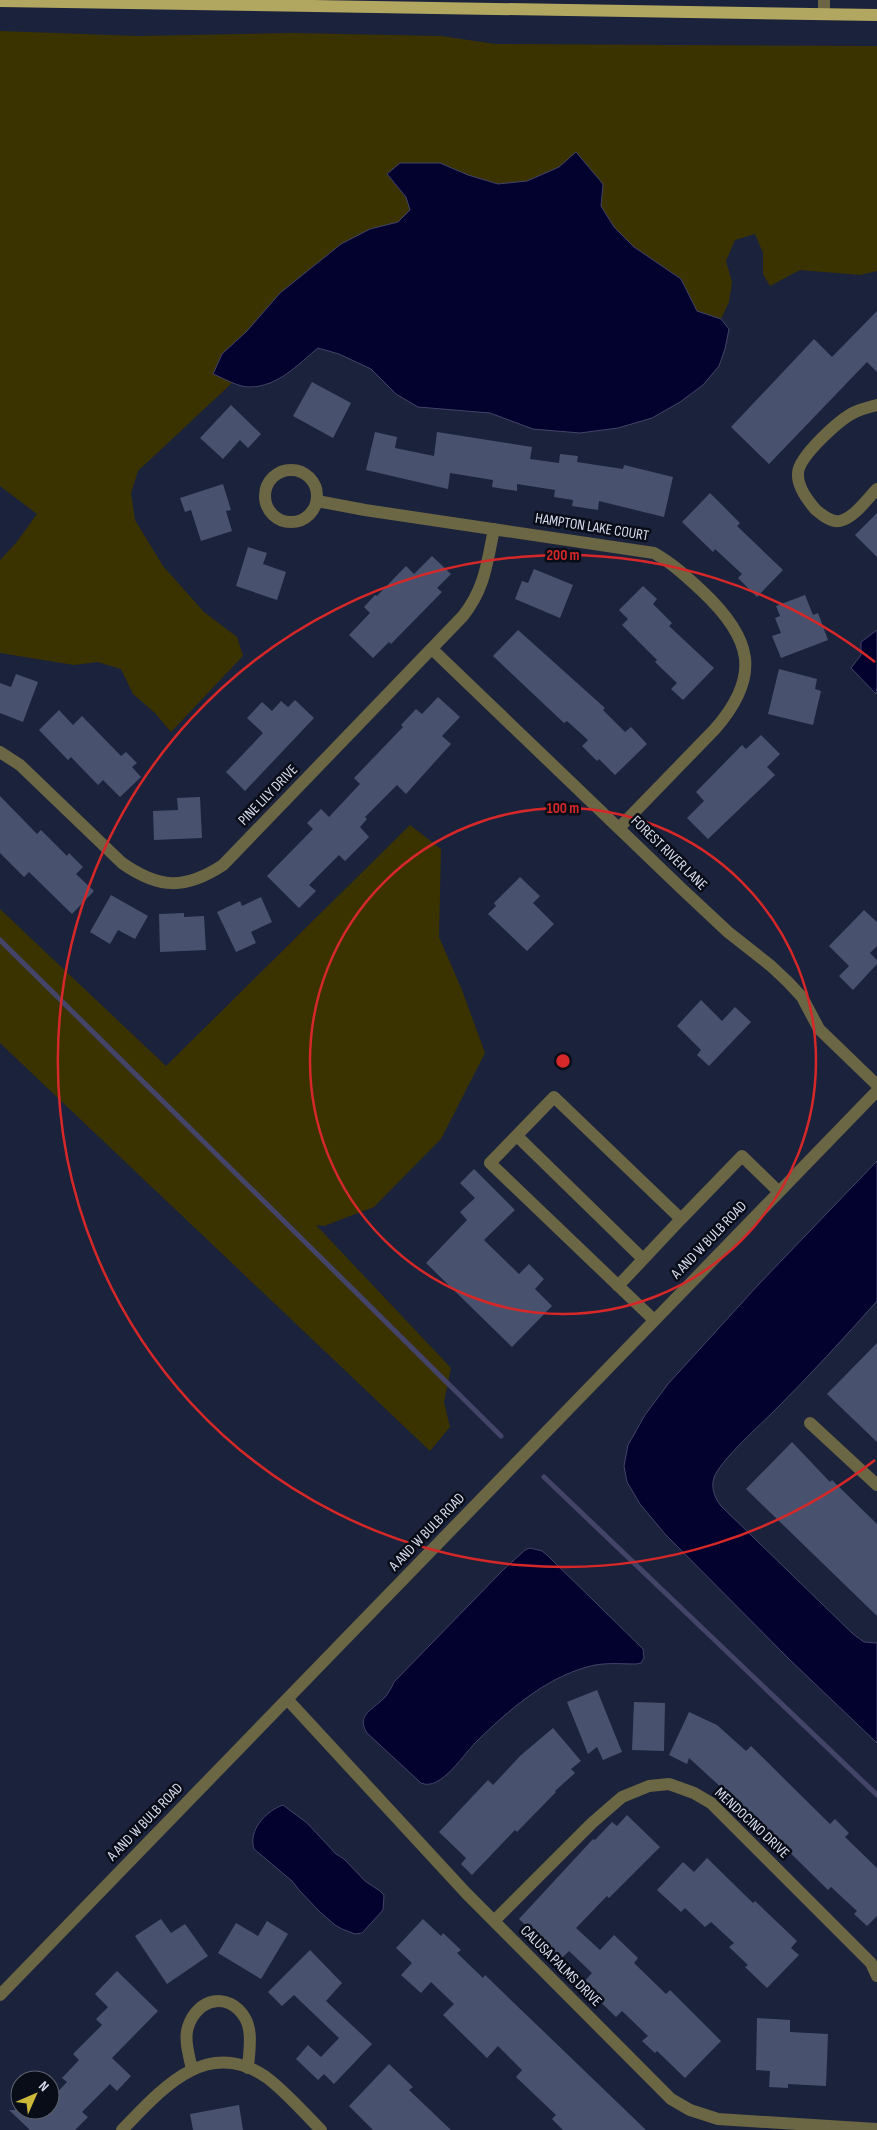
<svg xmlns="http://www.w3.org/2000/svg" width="877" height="2130" viewBox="0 0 877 2130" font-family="'Sofia Sans Condensed',sans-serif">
<rect width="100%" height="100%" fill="#1b223b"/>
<path fill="#3a3300" d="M0,31L138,36L291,33L441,36L496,44L877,46V271L860,275L800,270L770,286L763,274V253L755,234L735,240L726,261L732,282L729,302L721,319L697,311L681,279L634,247L614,227L601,206L603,184L559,167L527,181L498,184L468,175L440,163L387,174L406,198L410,209L398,222L370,229L222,354L213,374L233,382L138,471L131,493L135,520L163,566L204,612L237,637L243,656L171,732L155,713L133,694L121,669L97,662L74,665L0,653V560L16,543L37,514L0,486Z
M410,825L441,849L439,937L462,990L485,1053L441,1139L374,1207L324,1226L316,1225L451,1368L444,1402L450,1427L430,1451L0,1043V909L166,1066Z"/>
<path fill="#03012d" stroke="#434468" d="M576,152L603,184L601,206L614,227L634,247L681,279L697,311L721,319L729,329L725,349L719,366L703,385L680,402L652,418L618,428L580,433L533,429L490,413L418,407L396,394L371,369L339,354L318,348C297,365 278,387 249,387C238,387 223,378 213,374L222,354L247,331L280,293L341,244L370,229L398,222L410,210L406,197L387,174L400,163H440L468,175L498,184L527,181L559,167Z
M877,630V687L876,694L851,668L861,655V642Z
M877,1161V1301C844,1338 810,1375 775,1410C759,1426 725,1456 715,1475C710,1486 714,1497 721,1506L853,1634L864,1642L877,1643V1743L789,1659L665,1534L640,1504L627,1482L624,1466L628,1445L645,1415L668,1384L759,1284Z
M530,1548L542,1551L548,1556L643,1649L644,1658L641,1663L636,1664C620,1664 603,1662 587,1667C544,1679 509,1710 478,1740C464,1753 441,1792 421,1783L367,1733C355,1714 375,1709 386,1696C389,1692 392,1687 394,1682L502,1571L525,1550Z
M283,1805L307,1823L336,1854L344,1859L365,1881L380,1891L384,1895L383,1910L362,1933L355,1934L342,1929L335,1925L319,1911L300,1891L292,1881L254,1849C248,1830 266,1811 283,1805Z"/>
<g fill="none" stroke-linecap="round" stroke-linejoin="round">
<path stroke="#434468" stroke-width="5" d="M0,940L501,1436
M544,1477L877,1795"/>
</g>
<path fill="#48526e" d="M877,311V372L867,362L769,464L731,427L814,339L832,357Z
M312,382L351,403L333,438L293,416Z
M231,405L261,434L248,448L240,440L223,459L200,438Z
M375,432L397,437L395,448L434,456L437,432L532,447L530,459L559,463L560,454L578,456L577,462L623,469L624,465L673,477L664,517L599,501L598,510L572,506L573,500L554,497L555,490L517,484V491L492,487L493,480L450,473L448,489L366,470Z
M223,484L231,510L226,511L232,531L201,541L191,510L185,512L180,498Z
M710,493L740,523L737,526L783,570L757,597L738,578L742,574L715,549L713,552L682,522Z
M877,513V557L855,535Z
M248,547L267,553L263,564L286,572L277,600L236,586Z
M432,556L451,574L437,588L442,592L391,644L389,642L373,658L349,635L370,613L364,607L375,595L377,596L406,566L414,574Z
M534,569L573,585L560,618L515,599L522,581L528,583Z
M643,586L657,599L653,604L672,623L669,626L714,668L683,700L671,689L677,683L655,662L657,660L622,625L628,619L619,610Z
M805,595L813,615L818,613L828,640L781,658L772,636L781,633L775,618L780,616L776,606Z
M518,630L605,708L603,710L625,732L631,727L647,744L615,775L599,759L597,761L582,746L588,740L567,721L564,723L493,656Z
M779,669L817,679L815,689L821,691L813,725L768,714Z
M16,674L38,682L23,722L0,713V683L11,687Z
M438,697L460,717L442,736L451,744L406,794L397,785L365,817L367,819L360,827L369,837L345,861L339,855L309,885L316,891L299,908L267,876L313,829L307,823L321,809L329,817L360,784L354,778L403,727L401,725L416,709L422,714Z
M295,700L314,718L245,791L226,772L263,733L247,718L262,702L272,711L281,701L288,707Z
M59,710L73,725L82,716L121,756L126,752L137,763L132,767L141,777L120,797L103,780L98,785L71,757L68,760L39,730Z
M761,735L780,754L767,767L775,775L708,839L687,818L704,801L696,792L742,745L746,749Z
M0,796L37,834L41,830L67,856L69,853L83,867L76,874L94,891L72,914L29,872L24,877L0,853Z
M200,797L202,838L154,840L153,811L178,810L177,798Z
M520,877L540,896L533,903L554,924L527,951L488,914L496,906L494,903Z
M111,895L148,916L135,939L118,930L110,944L90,932Z
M261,897L272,922L251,932L256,943L236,952L217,912L240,901L242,906Z
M864,910L877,922V946L870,953L877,960V964L853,990L839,976L849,966L829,946Z
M184,913V917L204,916L206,950L160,952L159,914Z
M701,1000L722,1021L735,1007L751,1022L709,1066L697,1055L701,1050L677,1026Z
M474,1169L515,1210L484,1240L519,1274L529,1264L544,1279L535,1289L552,1306L512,1347L426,1263L467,1220L460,1212L475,1198L460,1183Z
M877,1343V1442L827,1394Z
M792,1442L830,1482L832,1480L877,1524V1616L746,1489Z
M597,1690L622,1752L603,1760L597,1747L588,1754L567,1702Z
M634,1702L665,1703L664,1751L632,1750Z
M689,1712L717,1725L746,1751L751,1746L830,1824L835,1819L849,1833L845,1837L877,1868V1916L867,1926L854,1914L857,1911L831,1887L828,1890L757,1820L689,1758L687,1764L669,1755Z
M553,1728L581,1761L571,1769L575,1773L555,1791L556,1792L517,1832L515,1830L472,1875L461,1864L466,1858L439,1832L488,1780L493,1785L520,1756Z
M627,1815L660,1847L609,1898L607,1896L576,1928L600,1950L614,1935L638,1958L634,1963L666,1994L670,1990L721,2041L685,2078L657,2051L655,2053L642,2041L648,2036L622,2011L616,2017L582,1984L592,1973L569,1951L561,1959L519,1919L593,1839L595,1840L612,1822L617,1826Z
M707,1858L753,1903L755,1901L797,1941L791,1948L799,1955L767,1988L745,1967L748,1965L729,1947L734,1943L711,1922L705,1927L685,1908L681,1912L657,1890L683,1862L694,1872Z
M161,1919L171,1933L185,1924L208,1956L167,1984L135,1936Z
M423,1919L441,1936L443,1933L461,1950L457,1953L483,1978L485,1975L646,2130H563L552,2119L556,2115L516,2077L522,2070L498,2046L487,2058L443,2015L454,2004L431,1982L421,1993L401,1975L412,1963L396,1948Z
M267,1921L288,1934L261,1979L218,1953L236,1923L258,1936Z
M310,1950L342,1983L326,2001L372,2044L334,2084L324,2074L318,2080L296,2059L308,2045L321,2057L339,2038L294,1995L282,2006L268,1992Z
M117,1971L158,2011L112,2058L131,2076L117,2091L110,2084L82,2112L88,2117L75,2130H30L9,2110H50V2100L67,2082L62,2078L79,2060L73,2054L102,2025L96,2019L108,2007L95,1994Z
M757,2018L790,2020V2032L828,2034L826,2086L788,2084V2088L769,2087L770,2071L756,2070Z
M389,2064L413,2087L409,2090L451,2130H373L349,2106Z
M239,2105L243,2130H193L190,2114Z"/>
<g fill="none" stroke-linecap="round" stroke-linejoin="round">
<path stroke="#6b6644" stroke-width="12" d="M824,14V0
M877,405C870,407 862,409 855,412C840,419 799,456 798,473C797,486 808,501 816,510C822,515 832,523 840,521C854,518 867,499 877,489
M265 496a26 26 0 1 1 52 0a26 26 0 1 1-52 0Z
M317,501L365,510L654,553C672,563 687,577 702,591C752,638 762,675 715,729L619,828
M432,649L682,889L728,932L771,966L788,982L802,997L819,1029L877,1085
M0,752L20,765L122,863C159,889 185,890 223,865L463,616C485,588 487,563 494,529
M517,1136L643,1259
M618,1286L681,1219
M654,1320L490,1163L554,1097L681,1219L742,1156L779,1192
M810,1423L877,1485
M287,1699L466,1893L671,2099L690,2110L718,2119L877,2129
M494,1921L592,1823L622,1797L649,1786L669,1784L694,1793L711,1803L871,1963L877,1976
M0,1995L877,1091
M192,2069C189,2056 184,2039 188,2027C197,1998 229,1991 245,2018C253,2031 249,2053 248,2068
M122,2130C161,2090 206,2036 266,2077C284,2090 305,2114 321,2130"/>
<path stroke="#b2a760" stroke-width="12" d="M0,1L877,15"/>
</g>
<g fill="none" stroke="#d62828" stroke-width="2.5">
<circle cx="563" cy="1061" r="253"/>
<path d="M875 1460A506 506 0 1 1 875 662"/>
</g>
<g text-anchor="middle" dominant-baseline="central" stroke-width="5" stroke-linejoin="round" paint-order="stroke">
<g font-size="15" fill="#d9dff0" stroke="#090d18">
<text transform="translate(592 527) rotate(9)">HAMPTON LAKE COURT</text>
<text transform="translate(268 795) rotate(-46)">PINE LILY DRIVE</text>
<text transform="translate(669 853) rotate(44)">FOREST RIVER LANE</text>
<text transform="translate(709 1240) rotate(-46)">A AND W BULB ROAD</text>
<text transform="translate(427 1532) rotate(-46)">A AND W BULB ROAD</text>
<text transform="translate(145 1822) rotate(-46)">A AND W BULB ROAD</text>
<text transform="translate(752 1823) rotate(43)">MENDOCINO DRIVE</text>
<text transform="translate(561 1966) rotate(45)">CALUSA PALMS DRIVE</text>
</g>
</g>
<circle cx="563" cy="1061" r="8" fill="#d62828" stroke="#090d18" stroke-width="2.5"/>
<g font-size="15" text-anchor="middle" font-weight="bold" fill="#d62828" stroke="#090d18" stroke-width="5" stroke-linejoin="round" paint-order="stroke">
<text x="563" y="560">200 m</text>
<text x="563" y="813">100 m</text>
</g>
<g transform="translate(35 2095) rotate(45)"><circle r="24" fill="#090d18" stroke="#5c616e"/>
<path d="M0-4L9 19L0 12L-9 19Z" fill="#ccb939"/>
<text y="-8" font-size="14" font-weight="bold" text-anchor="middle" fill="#d9dff0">N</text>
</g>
</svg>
